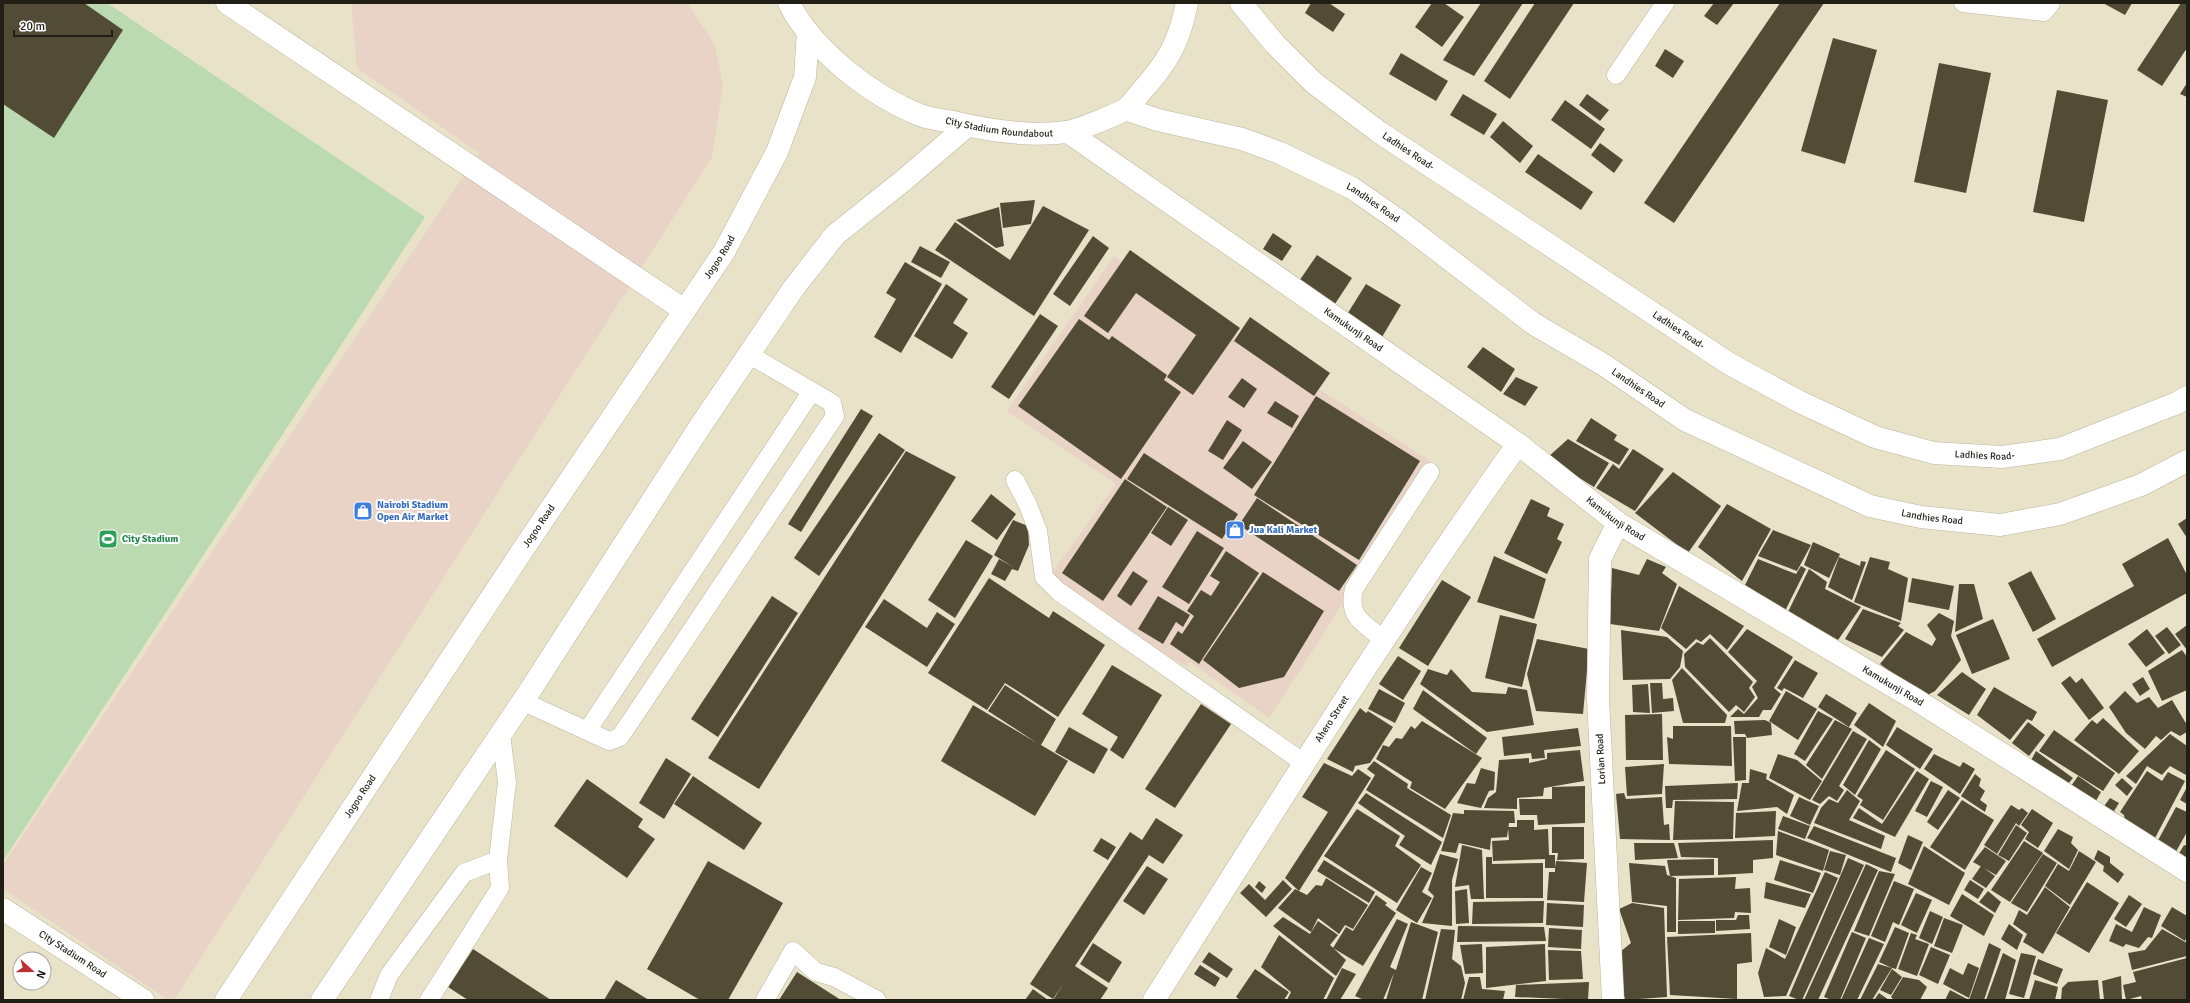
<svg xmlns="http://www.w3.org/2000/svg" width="2190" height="1003" viewBox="0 0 2190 1003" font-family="Signika,sans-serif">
<rect width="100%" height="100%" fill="#e8e2c8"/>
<path fill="#e9d3c6" d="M351,3H687L714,43L723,85L712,157L174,1000H168L3,889V865L479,153L357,68Z
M1114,256L1430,461L1326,630L1269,718L1190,662L1187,667L1128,632L1050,576L1116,484L1007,411Z"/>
<path fill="#bbdab1" d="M3,3H107L425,217L3,861Z"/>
<path fill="#524c37" d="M3,3H84L123,30L54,138L3,104Z
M1311,3H1329L1345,14L1333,32L1305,13Z
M1432,3H1444L1464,17L1442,47L1415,27Z
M1481,3H1523L1474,76L1443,60Z
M1535,3H1574L1510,99L1484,81Z
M1714,3H1734L1717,25L1704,16Z
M1780,3H1824L1674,223L1644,203Z
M2103,3H2132L2125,15Z
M2181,3H2187V48L2162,86L2137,70Z
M1833,38L1877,50L1845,164L1801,151Z
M1665,49L1684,61L1673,78L1655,66Z
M1401,53L1448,81L1436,101L1389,74Z
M1939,63L1991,73L1966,193L1914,182Z
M2187,83V97L2180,94Z
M2057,90L2108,100L2084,222L2033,212Z
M1463,94L1497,114L1484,135L1450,115Z
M1587,94L1609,110L1600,121L1579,105Z
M1565,100L1605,129L1591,149L1551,120Z
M1503,121L1533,146L1520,163L1490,137Z
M1600,143L1623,160L1614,173L1591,155Z
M1538,154L1593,192L1581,210L1525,172Z
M1035,200L1031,224L1003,228L1000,203Z
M1043,206L1089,230L1034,316L935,250L955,222L1010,260Z
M999,207L1004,246L996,248L956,220Z
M1273,233L1292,246L1282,261L1263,249Z
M1093,236L1109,248L1070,306L1053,294Z
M920,246L950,262L941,278L911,262Z
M1130,250L1240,328L1193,395L1167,377L1196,335L1136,293L1108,333L1084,316Z
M1317,255L1352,278L1333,307L1297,284Z
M905,262L942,284L901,353L874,337L896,299L886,293Z
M946,284L968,299L953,323L968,333L952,359L914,336Z
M1366,284L1401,305L1382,337L1346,316Z
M1040,314L1058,326L1009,399L991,387Z
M1250,317L1330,373L1314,396L1234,341Z
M1079,319L1109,340L1112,336L1167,375L1164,380L1181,392L1121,479L1018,406Z
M1483,347L1515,369L1501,392L1467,367Z
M1516,377L1538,387L1525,406L1503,394Z
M1242,378L1257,389L1244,408L1228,397Z
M1316,396L1420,461L1359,560L1254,495Z
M1275,401L1299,416L1292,428L1267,413Z
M861,409L873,416L801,532L788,524Z
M1591,418L1617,435L1614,440L1629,449L1619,465L1576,441Z
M1227,420L1242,430L1223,460L1208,451Z
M879,433L905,450L819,576L794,558Z
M1568,439L1609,463L1594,487L1547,458Z
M1243,441L1272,462L1252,489L1223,468Z
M1633,449L1664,469L1635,511L1596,488L1613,464L1619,469Z
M906,451L956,477L759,789L708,758Z
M1144,453L1238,514L1222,539L1127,479Z
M1673,472L1721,506L1688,553L1635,513Z
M1125,479L1167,507L1103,601L1062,573Z
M991,494L1016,514L997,540L971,521Z
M1257,498L1357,565L1339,591L1239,525Z
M1531,499L1550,508L1547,516L1564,524L1557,539L1562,542L1547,574L1504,553Z
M1727,504L1771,529L1742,581L1698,547Z
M1168,507L1188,520L1171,546L1151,533Z
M2187,518V538L2178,524Z
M1013,520L1028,526L1029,545L1018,571L1012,569L1005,581L991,574L999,559L1013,567L994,555Z
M1773,530L1811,545L1797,571L1758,556Z
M1197,531L1224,548L1189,604L1162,587Z
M2168,538L2187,575V593L2052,667L2037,639L2134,586L2122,564Z
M966,540L993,556L955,618L928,600Z
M1813,542L1840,554L1829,578L1804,565Z
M1226,551L1259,573L1199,664L1170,644L1178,631L1182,634L1194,616L1187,611L1201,590L1211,596L1220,582L1210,576Z
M1494,556L1546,579L1534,619L1477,602Z
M1839,557L1860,566L1861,561L1866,562L1852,600L1828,587Z
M1870,557L1890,562L1888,569L1908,578L1901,621L1854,602Z
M1647,559L1666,567L1662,573L1677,584L1659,631L1610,624L1612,568L1639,575Z
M1758,559L1796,574L1801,566L1806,569L1785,611L1745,585Z
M1809,569L1827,582L1825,589L1861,607L1838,640L1788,612Z
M1133,571L1148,581L1131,606L1117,596Z
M2031,571L2056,619L2033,632L2008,583Z
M1263,572L1324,611L1284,677L1239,688L1203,660Z
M989,578L1049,618L1053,611L1105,645L1058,717L1005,683L987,710L928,673Z
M1912,578L1954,586L1949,610L1908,602Z
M1442,580L1471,597L1428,666L1399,648Z
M1959,584H1974L1983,619L1955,632Z
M1679,586L1744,626L1727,650L1710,634L1701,642L1696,639L1686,649L1661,628Z
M772,596L798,613L718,737L691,719Z
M1158,596L1190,615L1183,627L1176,622L1163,644L1138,629Z
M884,599L927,628L937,612L955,624L927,667L865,627Z
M1863,609L1901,623L1898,626L1904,630L1882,657L1845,639Z
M1939,613L1954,621L1951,636L1961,660L1935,691L1924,697L1880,664L1906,632L1932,646L1936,639L1927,625Z
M1500,615L1537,624L1522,687L1485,678Z
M1993,619L2010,659L1972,674L1956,635Z
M2187,625V650L2175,634Z
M2167,627L2181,645L2169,654L2155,636Z
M1747,629L1793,657L1774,688L1781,694L1771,710H1763L1759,717H1730L1738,709L1744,714L1758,698L1752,687L1757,681L1728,652Z
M2147,629L2165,653L2146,667L2128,644Z
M1621,630L1667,637L1683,651L1680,667L1670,679L1623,680Z
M1710,638L1753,682L1749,688L1755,697L1744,712L1736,705L1729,712L1685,667L1684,654L1697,642L1703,645Z
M1537,639L1589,649L1583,714L1536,711L1527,674Z
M2182,650L2187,657V690L2162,701L2148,671Z
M1398,656L1421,671L1403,700L1379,684Z
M1795,660L1818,673L1803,698L1784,688L1782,691L1777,688Z
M1112,665L1162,695L1123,759L1110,750L1118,737L1082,714Z
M1682,668L1727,715L1725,723H1683L1672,680Z
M1428,669L1447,675L1451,669L1472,692L1506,694L1508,687L1527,690L1534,725L1487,732L1420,684Z
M1962,672L1986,689L1969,715L1937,695Z
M2070,676L2076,683L2082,678L2104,708L2089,720L2061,683Z
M2143,677L2150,689L2140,696L2132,684Z
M1650,683H1662L1663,699L1673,698L1674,711L1652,713Z
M1648,684L1650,713L1633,712L1632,685Z
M1005,685L1056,719L1041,745L1068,761L1035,816L941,761L973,705L1037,743L988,711Z
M1994,687L2037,712L2032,721L2027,719L2010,740L1977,715Z
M1379,689L1405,703L1395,723L1368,709Z
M1423,690L1487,738L1476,754L1413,709Z
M1786,691L1817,709L1798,740L1769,721Z
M2125,691L2137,703L2149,697L2158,708L2172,700L2187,725V732L2180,736L2171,731L2161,740L2156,736L2145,749L2126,733L2109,707Z
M1826,694L1857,713L1849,727L1818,707Z
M1869,703L1896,721L1883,747L1854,725Z
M1201,704L1231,724L1175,808L1145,789Z
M1360,708L1366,713L1368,711L1393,727L1370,763L1355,766L1353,772L1327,759Z
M1818,711L1833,719L1805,761L1794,754Z
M1662,714L1663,760H1626L1625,715Z
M2103,718L2139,751L2119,774L2074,740L2092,720L2097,724Z
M1765,720L1771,723L1772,735L1747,738L1745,734H1735L1734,721Z
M1835,720L1852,729L1822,779L1806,765Z
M1422,721L1482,758L1445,809L1410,788L1412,782L1376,759L1383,745L1389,747L1396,738L1402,739L1411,726L1415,729Z
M2028,722L2045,735L2029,756L2012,743Z
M1673,726H1731L1732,766L1669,764L1667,737L1673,739Z
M1069,727L1108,749L1094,774L1055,752Z
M1897,727L1933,749L1920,769L1886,745Z
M1578,728L1581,746L1544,750L1545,758L1532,759L1531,753L1504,756L1502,737Z
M2054,730L2115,773L2103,791L2039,751Z
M1853,731L1867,739L1839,786L1844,790L1837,801L1829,796L1820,804L1812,800Z
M2170,734L2187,746L2186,775L2170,766L2162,775L2147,766L2136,784L2126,776Z
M1733,737H1746V780L1735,781Z
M1869,740L1881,749L1855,795L1843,785Z
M1580,750L1584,781L1544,788L1543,796L1517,798V809L1484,808L1488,798L1496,792L1499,760L1529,758V763L1547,759V753Z
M1886,750L1915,769L1883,820L1860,805L1863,800L1857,796Z
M2036,751L2073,778L2063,790L2029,764Z
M1778,754L1797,760L1822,781L1810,800L1769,778Z
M1934,754L1960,767L1963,762L1975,769L1960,794L1924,769Z
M666,758L691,774L664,819L639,803Z
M1374,761L1408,784L1407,788L1451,815L1443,838L1366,790L1375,775L1367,769Z
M1324,763L1352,776L1358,769L1371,778L1299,891L1285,878L1328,812L1302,797Z
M1664,764L1662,794L1627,796L1625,767Z
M1481,768L1495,772L1494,790L1489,791L1481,808L1457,803L1467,783L1475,784Z
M1750,769L1767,774L1766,779L1794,795L1787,814L1777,807L1737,811L1742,783H1749Z
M1917,771L1929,779L1895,837L1853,818L1859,808L1882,824Z
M2147,771L2162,781L2168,772L2185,781L2155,838L2125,821L2124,815L2120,812Z
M1975,774L1981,779L1979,786L1985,791L1980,800L1987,805L1985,812L1961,796Z
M693,776L762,823L744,850L674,804Z
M2078,776L2101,792L2093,806L2069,789Z
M2122,778L2133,788L2127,796L2115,785Z
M587,779L643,819L638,827L655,839L627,878L554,826Z
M1931,781L1943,787L1927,817L1915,811Z
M1738,783L1737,799L1673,800L1672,808H1666L1665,786Z
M1585,786V823L1538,825L1537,815H1520L1519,799H1552V787Z
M2187,787V804L2180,800Z
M1847,790L1860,801L1849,820L1885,836L1881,849L1814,823L1821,808L1829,799L1838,803Z
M1948,790L1960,798L1938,830L1927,822Z
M1366,793L1442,842L1431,865L1399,845L1405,836L1358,803Z
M1624,793L1626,799L1662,797L1664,825L1669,824L1670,840L1620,839L1616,794Z
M1799,797L1819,806L1810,825L1790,816Z
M2110,798L2119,803L2114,811L2123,818L2102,809Z
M1962,800L1994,820L1965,870L1930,847Z
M1675,801L1734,802L1733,839L1673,840Z
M2011,805L2019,810L2022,808L2028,813L2019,826L2016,823L1997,854L1984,845Z
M2176,807L2187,812V832L2173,857L2155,846Z
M1357,809L1400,836L1395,846L1421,865L1397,903L1324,856Z
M2032,809L2053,823L2038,848L2025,839L2029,832L2021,825Z
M1464,810L1514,811L1515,823H1509L1507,837L1491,838L1490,850L1459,843L1456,853L1441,851L1453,813L1464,814Z
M1776,811L1775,836L1735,838L1736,813Z
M1783,816L1810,826L1805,839L1778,829Z
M1156,818L1183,835L1163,864L1149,855L1075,966L1108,988L1100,1000H1053L1064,983L1053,999L1030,984L1130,832L1142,840Z
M1517,820H1534V830L1548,829L1549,855H1555V868L1556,861L1587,863L1584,902L1547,900L1549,872H1555V868H1545V859L1493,861L1492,841L1509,840L1508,827H1517Z
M2016,825L2027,833L2009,861L1998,855Z
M1814,826L1896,858L1891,872L1807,838Z
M1552,827H1584V859L1557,860L1558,853H1552Z
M2058,829L2073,837L2071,843L2078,850L2069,869L2044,851Z
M1778,831L1829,850L1823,871L1776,855Z
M1908,835L1923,842L1911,870L1898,863Z
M1101,838L1116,847L1108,860L1093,851Z
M1773,840V858L1753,860V873L1718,875V858L1681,857L1678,843Z
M2024,841L2043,853L2010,902L1991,890Z
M1634,843H1674L1678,858L1635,860Z
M1462,845L1482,850L1484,899H1471L1469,885L1455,887Z
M2184,845L2187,846V867L2175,860Z
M1924,846L1965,873L1949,905L1908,884Z
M1985,847L2006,861L1996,875L1973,862Z
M2098,850L2110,857V863L2124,874L2118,883L2103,871L2104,866L2094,859Z
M1830,851L1846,855L1840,875L1824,870Z
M2079,851L2096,862L2070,905L2045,886L2058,864L2069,871Z
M1440,854L1458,859L1452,880V926L1422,923L1434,896L1428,890Z
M2043,854L2057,863L2027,912L2011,903Z
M1486,857H1492V864L1543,863V898H1486Z
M1848,858L1864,865L1802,1000H1799L1789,996Z
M1714,859V875L1670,876L1667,860Z
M1324,860L1375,892L1369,903L1317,871Z
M1780,860L1821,873L1813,893L1774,880Z
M708,861L783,903L728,1000H700L647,969Z
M1629,863L1665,866L1667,875L1676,878V932H1667V906L1632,902Z
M1866,864L1878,870L1818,1000H1804Z
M1147,866L1168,879L1144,915L1123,901Z
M1981,866L1995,876L1986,888L1972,879Z
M1421,867L1432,873L1422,892L1432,898L1417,923L1396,910Z
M1879,871L1895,874L1869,936L1854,931Z
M1825,872L1838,878L1786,996L1764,997L1758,973L1766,948L1785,959Z
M1736,877L1735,889L1750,888L1751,913L1735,912L1734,918L1678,920L1679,879Z
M1326,878L1368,905L1353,929L1345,925L1339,934L1318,918L1311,932L1278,908L1295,889L1307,895L1316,885L1322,886Z
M1283,880L1292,889L1266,917L1240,893L1249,884L1265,900Z
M1970,880L1984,889L1978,899L1964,890Z
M1259,881L1266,887L1262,893L1255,887Z
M1894,881L1914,889L1899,925L1893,922L1885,942L1871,936Z
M1766,882L1811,894L1805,908L1764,898Z
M2087,882L2119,903L2089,953L2056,933Z
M2045,887L2070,907L2043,954L2023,942L2027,934L2013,924L2019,910L2027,915Z
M1467,889L1469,923L1456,924L1455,891Z
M1988,891L2001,902L1995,913L1979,902Z
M1916,893L1932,900L1917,933L1901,925Z
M1962,894L1994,915L1984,936L1950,916Z
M1376,895L1387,903L1385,905L1396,913L1363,966L1333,948L1346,927L1353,931Z
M2129,895L2142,904L2126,927L2114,919Z
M1544,901L1543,923L1472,924L1473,902Z
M1547,903L1584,905L1583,927L1546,925Z
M1632,903L1664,908L1667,997L1625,1000L1615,956L1631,943L1619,909Z
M2144,907L2161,915L2152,938L2148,937L2139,948L2126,944L2123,947L2109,941L2116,924L2132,932Z
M2172,907L2187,916V937L2185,941L2161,926Z
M1930,911L1943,917L1932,944L1919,938Z
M1738,915H1749L1750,929L1716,931V920H1736Z
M1283,917L1310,934L1318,921L1338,935L1330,945L1346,960L1336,976L1273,926Z
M1944,918L1963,925L1952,953L1934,946Z
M1397,919L1408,924L1390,967L1396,970L1411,922L1438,932L1422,1000H1386L1394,973L1383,1000H1364L1355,996Z
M1779,919L1796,927L1786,955L1769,947Z
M1678,921H1715V933L1678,934Z
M2009,924L2023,935L2017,950L2001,939Z
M1458,926L1544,927L1546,941L1457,942Z
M1895,927L1909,933L1896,969L1892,968L1872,1000H1860L1878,964L1892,968L1879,962Z
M1549,928L1582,930L1581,949L1548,947Z
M1441,929L1455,930L1452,959L1461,966L1465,983L1461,1000H1425Z
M2162,929L2187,943V956L2132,970L2128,953L2145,950Z
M1852,932L1866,938L1840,1000H1832L1824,997Z
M1751,933L1752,962L1737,964V999L1670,995L1667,937Z
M1911,933L1917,935L1915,939L1929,944L1917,976L1898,969Z
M1279,935L1334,978L1323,1000H1287L1291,992L1261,967Z
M1869,938L1884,944L1857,1000H1841Z
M1093,943L1122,962L1109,983L1080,964Z
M1989,943L2001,949L1984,1000H1969Z
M1482,944L1483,973L1465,974L1460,945Z
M1545,944L1546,981L1486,988V947Z
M1931,947L1950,955L1938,984L1919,975Z
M473,949L551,1000H468L448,987Z
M1548,950L1581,951L1583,979L1549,980Z
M1209,952L1233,969L1227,978L1202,962Z
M2003,953L2016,960L2005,1000H1986Z
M2021,953L2036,956L2024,998L2009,994Z
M2187,958V999L2142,1000L2141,996L2126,1000L2123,985L2136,982L2133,972Z
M2038,959L2063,969L2057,984L2033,974Z
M1968,963L1979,968L1969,998L1943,984L1950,968L1963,975Z
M1200,965L1220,978L1215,987L1194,974Z
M1342,968L1356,974L1340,1000H1326Z
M1255,969L1289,992L1284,1000H1240L1236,997Z
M1892,969L1902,977L1891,995L1880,990Z
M797,972L841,1000H779Z
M2121,976L2122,1000H2104L2102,981Z
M1469,977H1480L1482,989L1505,991L1503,1000H1463Z
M1903,977L1919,980L1927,987L1920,1000H1894L1891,997Z
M616,980L649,1000H604Z
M2035,980L2058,987L2055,1000H2029Z
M2098,980L2100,1000H2061L2062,988L2068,982Z
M1589,982L1588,1000L1515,997L1516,985Z
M1033,989L1048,1000H1025Z
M1950,990L1969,1000H1945Z
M1879,993L1889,1000H1874Z"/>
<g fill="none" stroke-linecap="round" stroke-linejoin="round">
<defs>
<path id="lane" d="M1963,3L2044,12L2051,3
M1616,75L1665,3
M1015,480L1028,505L1038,531L1044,577L1058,591L1304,763
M1384,640C1364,623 1347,618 1354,589L1430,472
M522,701L609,741L620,737L835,416L832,403L748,354
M587,731L812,391
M379,1000L389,975L464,873L498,860L507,782L501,734
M429,1000L500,888L498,860
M765,1000L793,951L816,972L834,977L877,1000"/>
<g id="street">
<path d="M227,3L684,310"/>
<path id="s1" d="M1518,444L1618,523L1918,701L2187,871"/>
<path id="s2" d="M3,909L143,1000"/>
<path d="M1613,1000L1598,698L1600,559L1618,523"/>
</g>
<g id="secondary">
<path id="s3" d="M789,3C812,50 872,96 920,115C930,119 942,120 953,122C990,131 1028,137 1067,132C1079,130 1113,116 1124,110C1130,107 1136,98 1140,93C1168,62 1179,43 1187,3"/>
<path id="s4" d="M1241,3L1274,43L1314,83L1379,132L1728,363L1798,401L1875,437L1934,453L2002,457L2060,449L2177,403L2187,397"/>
<path id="s5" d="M1125,109L1158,120L1242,139L1280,153L1352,188L1398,220L1534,324L1604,365L1685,420L1870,506L1921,517L2000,525L2060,514L2141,485L2187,461"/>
<path id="s6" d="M1068,132L1518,444C1389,624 1273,813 1154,1000"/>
<path id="s7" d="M226,1000L520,554L724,252L777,152L805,77L808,32"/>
<path d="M322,1000L529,692L699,428L793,289L835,235L904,180L967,126"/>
</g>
</defs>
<use href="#lane" stroke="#bcb69e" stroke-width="19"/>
<use href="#street" stroke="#bcb69e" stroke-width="23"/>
<use href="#secondary" stroke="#bcb69e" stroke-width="23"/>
<use href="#lane" stroke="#fff" stroke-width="18"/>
<use href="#street" stroke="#fff" stroke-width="22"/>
<use href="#secondary" stroke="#fff" stroke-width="22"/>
</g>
<defs>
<symbol id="shop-square" viewBox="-11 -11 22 22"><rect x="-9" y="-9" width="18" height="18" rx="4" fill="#3f7fe0" stroke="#fff"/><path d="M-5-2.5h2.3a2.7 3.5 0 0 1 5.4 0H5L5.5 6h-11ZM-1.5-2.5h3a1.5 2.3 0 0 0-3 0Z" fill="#fff"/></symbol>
<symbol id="stadium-square" viewBox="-11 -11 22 22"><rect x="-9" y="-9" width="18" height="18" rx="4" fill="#2e9e5b" stroke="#fff"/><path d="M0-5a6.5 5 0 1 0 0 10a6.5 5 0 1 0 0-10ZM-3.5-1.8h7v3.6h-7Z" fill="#fff"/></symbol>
</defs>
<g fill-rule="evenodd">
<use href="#shop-square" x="352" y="500" width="22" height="22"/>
<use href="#shop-square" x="1224" y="519" width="22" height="22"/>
<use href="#stadium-square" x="97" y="528" width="22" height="22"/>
</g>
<g text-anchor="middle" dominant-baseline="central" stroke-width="4" stroke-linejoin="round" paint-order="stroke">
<g font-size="10" fill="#211e15" stroke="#fff">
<text stroke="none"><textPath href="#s3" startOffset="256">City Stadium Roundabout</textPath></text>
<text stroke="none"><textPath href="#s4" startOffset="225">Ladhies Road-</textPath></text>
<text stroke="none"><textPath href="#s5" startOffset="267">Landhies Road</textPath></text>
<text stroke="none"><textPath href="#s7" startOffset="892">Jogoo Road</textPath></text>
<text stroke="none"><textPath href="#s6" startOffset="347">Kamukunji Road</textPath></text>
<text stroke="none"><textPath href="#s4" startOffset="549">Ladhies Road-</textPath></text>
<text stroke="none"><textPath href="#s5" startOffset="591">Landhies Road</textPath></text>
<text stroke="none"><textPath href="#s4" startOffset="885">Ladhies Road-</textPath></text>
<text stroke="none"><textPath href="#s5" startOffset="915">Landhies Road</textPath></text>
<text stroke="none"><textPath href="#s1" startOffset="123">Kamukunji Road</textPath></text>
<text stroke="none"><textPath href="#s7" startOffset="568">Jogoo Road</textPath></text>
<text stroke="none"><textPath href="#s1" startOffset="447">Kamukunji Road</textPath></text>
<text transform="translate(1332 719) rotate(-57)">Ahero Street</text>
<text transform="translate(1601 759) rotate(-93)">Lorian Road</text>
<text stroke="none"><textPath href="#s7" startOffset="244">Jogoo Road</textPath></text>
<text stroke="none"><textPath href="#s2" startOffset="83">City Stadium Road</textPath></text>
</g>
<g font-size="10" font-weight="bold" fill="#366cbe" stroke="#fff" text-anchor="start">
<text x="377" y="505">Nairobi Stadium<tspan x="377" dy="12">Open Air Market</tspan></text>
<text x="1249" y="530">Jua Kali Market</text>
</g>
<g font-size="10" font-weight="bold" fill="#27864d" stroke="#fff" text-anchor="start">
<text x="122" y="539">City Stadium</text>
</g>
</g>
<rect width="2190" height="1003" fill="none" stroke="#211e15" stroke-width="8"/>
<g transform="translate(32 971) rotate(111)"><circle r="19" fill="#ffffff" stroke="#a6a5a1"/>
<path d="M0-3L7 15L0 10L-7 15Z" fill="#be2e37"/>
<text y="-6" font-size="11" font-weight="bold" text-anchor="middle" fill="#211e15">N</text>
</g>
<path d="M14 30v6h98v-6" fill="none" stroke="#211e15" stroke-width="2"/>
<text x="20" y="30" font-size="12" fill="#211e15" stroke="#ffffff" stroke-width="3" paint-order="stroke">20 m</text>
</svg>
